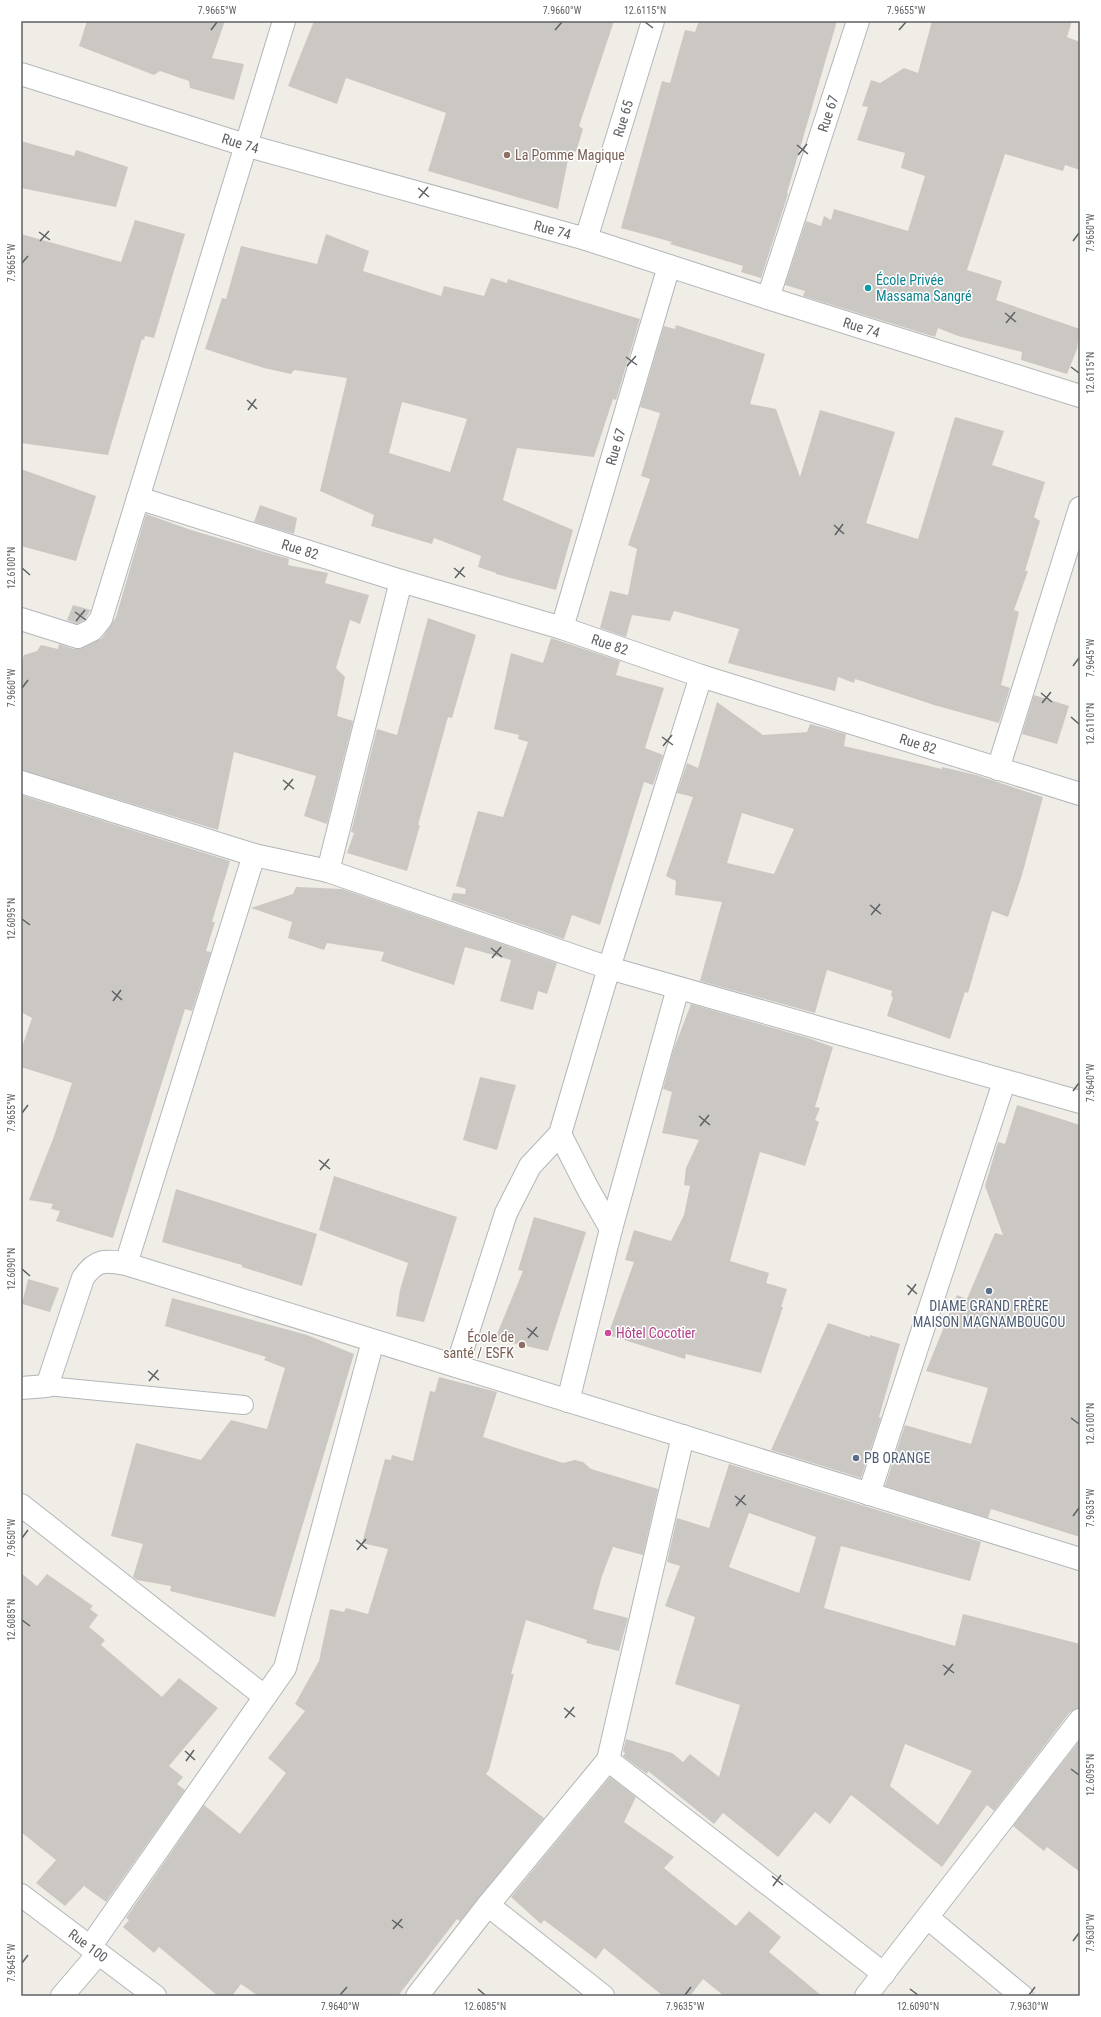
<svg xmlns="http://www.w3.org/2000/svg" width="1101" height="2017" viewBox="0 0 1101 2017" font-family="'Roboto Condensed',sans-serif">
<rect width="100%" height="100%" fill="#efede6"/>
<path fill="#cbc8c3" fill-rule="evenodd" d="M87,21H225L212,58L244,64L234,100L190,88L189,81L160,71L154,75L79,46Z
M314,21H614L579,126L583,129L576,152L570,150L558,209L428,171L446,113L346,78L337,104L288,86Z
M699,21H837L787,193L788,194L761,278L741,272L743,266L670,244L672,242L621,228L662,81L670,83L685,30L695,32Z
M932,21H1072L1067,37L1080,42V170L1065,165L1063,171L1005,154L967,270L1002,281L996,300L1080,329L1077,349L1067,374L1021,360L1022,352L958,336L938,328L935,337L803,296L805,291L785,285L806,221L821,226L824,216L831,220L834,209L908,231L925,176L901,168L905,153L857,140L868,107L862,106L871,80L880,83L904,68L918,73Z
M21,141L74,156L76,150L128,167L116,207L21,188Z
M135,220L185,234L154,338L145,336L144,340L142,339L108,455L21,443V234L121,262Z
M326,234L369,251L363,271L441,296L444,286L484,296L491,278L507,283L508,279L640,319L616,400L613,399L594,457L517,448L503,500L573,530L556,590L496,574V573L478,567L481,556L434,538L432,544L371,526L374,515L320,491L347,378L294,370L291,374L264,368L205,349L222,298L226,299L241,246L317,264ZM402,402L467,419L450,472L389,453Z
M676,325L765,354L750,404L776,409L800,477L820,410L895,432L866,523L918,539L955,417L1004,431L992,465L1045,482L1034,517L1040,521L1025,571H1028L1014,610L1019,612L1001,685L1010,688L999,723L934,705L855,679L854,683L838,677L835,691L728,663L739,629L674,611L670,621L632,615L626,637L600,628L610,591L628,595L637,549L628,545L650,479L641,476L660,413L640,407L664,326L675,329Z
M21,469L96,496L76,561L21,546Z
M260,505L297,518L294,534L254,522Z
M146,514L191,530L289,559L288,565L328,573L325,583L369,595L360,624L350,620L336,668L345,677L337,716L353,721L327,824L304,816L316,776L234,752L218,830L21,770V664L24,655L37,651L41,645L58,649L59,644L74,649L83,648L102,638L116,617Z
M73,605L91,610L84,620L77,624L67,620Z
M428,618L476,635L452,718L448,717L418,825H420L407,871L347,853L354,833L351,832L377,729L397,735Z
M551,638L620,661L616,675L664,688L645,748L663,755L653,785L644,782L600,925L572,915L564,939L451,900L453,893L465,894L466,889L456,886L478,811L503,817L528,742L518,739L519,735L494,729L511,653L543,663Z
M1034,695L1069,706L1057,744L1022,734Z
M717,702L763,735L807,732L810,724L846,734L844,746L942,769V767L976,775L1043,797L1022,875L1008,917L992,911L968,993L965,992L950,1039L887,1016L893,997L891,996L892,991L827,970L815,1013L700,981L722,902L675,895L676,881L666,876L693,797L677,793L687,763L698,768ZM742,813L794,829L774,874L727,863Z
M21,795L230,861L212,922H215L206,951L211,952L192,1011L185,1009L113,1238L56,1221L60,1211L51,1209L53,1204L29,1200L53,1139L72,1083L21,1067V1050L32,1018L21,1012Z
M296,887L342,889L557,963L547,994L538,991L533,1010L500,1001L511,960L465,947L454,985L381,961L384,952L327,943L324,950L288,938L292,922L251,908L293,894Z
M691,1004L808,1038L833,1047L815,1107L820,1108L815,1120L819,1122L805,1166L760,1152L730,1261L769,1273L766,1283L787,1289L781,1307H783L761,1373L686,1354L685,1359L608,1335L634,1262L625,1260L634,1230L671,1241L684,1215L690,1186L684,1185L686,1168L699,1140L662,1133L672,1092L663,1089L673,1051Z
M480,1077L516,1085L497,1150L463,1140Z
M1017,1105L1080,1125V1537L991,1509L988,1518L885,1486L905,1425L971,1444L988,1388L926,1371L957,1295L967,1299L995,1233L1003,1235L985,1186L998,1142L1005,1144Z
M334,1176L457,1217L424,1322L396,1316L400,1290L408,1263L319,1230Z
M176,1189L317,1234L302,1286L242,1267V1265L162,1242Z
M534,1217L586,1232L548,1351L495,1339L523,1271L518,1270Z
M28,1279L59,1288L50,1312L22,1304Z
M172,1298L307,1335L354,1354L275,1617L170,1591L171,1586L137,1580L133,1577L143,1544L111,1536L136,1443L201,1460L231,1420L267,1429L285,1368L264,1360L266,1357L165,1326Z
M828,1323L870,1337V1335L900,1344L879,1417L881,1418L861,1478L771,1450Z
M439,1377L497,1392L483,1437L563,1463L575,1460L583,1462L591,1469L658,1489L643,1555L613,1547L602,1576L593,1609L628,1618L619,1651L586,1643L587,1640L526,1620L511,1674H514L489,1770L486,1774L544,1818L460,1921L457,1919L398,1996H258L241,1984L232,1996H218L159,1947L154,1953L123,1927L129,1920L126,1918L204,1805L240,1834L286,1773L268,1758L305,1711L295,1704L319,1661L330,1609L344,1612L346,1608L368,1614L388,1549L362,1543L385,1459L391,1460L392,1455L413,1461L430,1391L435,1392Z
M729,1464L981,1542L970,1581L841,1546L824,1608L955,1646L963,1614L1080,1644V1708L1070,1712L994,1811L987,1805L942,1867L851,1795L830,1824L815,1812L778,1857L723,1813L714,1824L648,1771L647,1774L623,1756L625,1753L623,1751L626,1739L672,1753L683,1762L690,1754L719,1777L740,1705L675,1684L695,1617L665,1606L680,1566L667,1562L677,1518L709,1528ZM749,1513L816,1537L799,1593L729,1567ZM905,1744L972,1771L938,1825L890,1786Z
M21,1573L37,1586L47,1574L93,1606L90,1609L98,1615L89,1627L105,1640L101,1645L162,1697L179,1678L218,1708L169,1766L183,1777L177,1784L185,1790L106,1902L84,1886L65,1906L36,1883L56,1860L21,1832Z
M1080,1740V1872L1047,1847L1044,1851L1013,1826Z
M610,1777L636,1797L624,1822L674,1857L664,1868L736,1926L749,1911L781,1937L769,1952L822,1996H724L703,1979L690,1996H663L604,1948L596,1959L544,1920L541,1924L511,1897Z"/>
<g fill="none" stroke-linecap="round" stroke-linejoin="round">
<defs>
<path id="lane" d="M47,1386L244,1405"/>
<g id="street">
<path id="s1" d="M21,74L245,145L586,239L768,298L1080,396"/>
<path id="s2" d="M586,239L653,21"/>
<path id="s3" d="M768,298L858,21"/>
<path id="s4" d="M138,498L401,581L562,628L701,676L1080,794"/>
<path d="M21,619L78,637L92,630L101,619L284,21"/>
<path id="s5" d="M562,628L669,266"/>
<path d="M998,769L1080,508"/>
<path d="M21,782L254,855L328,871L609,968L1080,1102"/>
<path d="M328,871L401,581"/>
<path d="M560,1134L588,1189L611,1229L568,1401"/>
<path d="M611,1229L678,988"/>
<path d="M126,1264L254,855"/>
<path d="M457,1366L506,1213L530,1166L560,1134L609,968L701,676"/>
<path d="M21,1388L47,1386L83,1278C96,1259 105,1260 126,1264L1080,1559"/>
<path d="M869,1494L1004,1082"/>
<path d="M21,1505L264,1696"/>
<path d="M608,1760L884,1974"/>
<path id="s6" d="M21,1895L155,1996"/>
<path d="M488,1905L603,1996"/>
<path d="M928,1918L1022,1996"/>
<path d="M90,1947L285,1668L373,1341"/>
<path d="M62,1996L98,1954"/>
<path d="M417,1996L488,1905L608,1760L683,1436"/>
<path d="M866,1996L1080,1720"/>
</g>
</defs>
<use href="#lane" stroke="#b3b6ba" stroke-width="20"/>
<use href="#street" stroke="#b3b6ba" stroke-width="24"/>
<use href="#lane" stroke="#fff" stroke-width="18"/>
<use href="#street" stroke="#fff" stroke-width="22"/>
</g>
<path fill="none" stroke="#5e6165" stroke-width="1.5" d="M645,22L653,28M211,30L217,22M555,30L562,22M899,30L906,22M797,145L808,154M798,155L807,144M418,188L429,197M419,198L428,187M39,232L50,240M40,241L49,231M1073,241L1079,233M22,263L28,256M1005,313L1016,322M1006,323L1015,312M626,357L637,365M627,366L636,356M1071,367L1079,373M247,400L257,409M248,410L256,399M834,525L844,534M835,535L843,524M22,568L30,575M454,568L465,577M455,578L464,567M75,612L86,620M76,621L85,610M1073,666L1079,658M22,688L28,680M1041,693L1052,702M1042,703L1051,692M1071,717L1079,724M662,737L673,745M663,746L672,735M283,780L294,789M284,790L293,779M870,905L881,914M871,915L880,904M22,919L30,925M491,948L502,957M492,958L501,947M112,991L122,1000M113,1001L121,990M1073,1091L1079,1083M22,1113L28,1105M699,1116L710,1125M700,1126L709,1115M319,1160L330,1169M320,1170L329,1159M22,1269L30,1276M907,1285L917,1294M908,1295L916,1284M527,1328L538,1337M528,1338L537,1327M148,1371L159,1380M149,1381L158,1370M1071,1418L1079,1424M735,1496L746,1505M736,1506L745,1495M1073,1516L1079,1508M22,1538L28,1530M356,1540L367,1549M357,1550L366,1539M22,1620L30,1626M943,1665L954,1673M944,1675L953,1664M564,1708L575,1717M565,1718L574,1707M185,1751L195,1760M186,1761L194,1750M1071,1769L1079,1775M772,1876L783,1885M773,1886L781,1875M392,1920L403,1928M393,1929L402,1919M1073,1941L1079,1933M22,1963L28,1955M478,1989L485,1995M910,1989L918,1995M340,1995L347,1987M685,1995L691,1987M1029,1995L1035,1987"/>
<g fill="#8d6e63" stroke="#fff" stroke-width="1.5">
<circle cx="507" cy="155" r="4"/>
<circle cx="522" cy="1345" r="4"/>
</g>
<circle fill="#0f9aa8" stroke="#fff" stroke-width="1.5" cx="868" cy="288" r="4"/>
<g fill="#5c6f8a" stroke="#fff" stroke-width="1.5">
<circle cx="989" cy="1291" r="4"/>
<circle cx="856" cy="1458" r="4"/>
</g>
<circle fill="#d1479c" stroke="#fff" stroke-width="1.5" cx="608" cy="1333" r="4"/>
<g text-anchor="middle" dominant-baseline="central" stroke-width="3" stroke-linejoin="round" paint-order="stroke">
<g font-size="14" fill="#5e6165" stroke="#fff">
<text stroke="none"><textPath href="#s3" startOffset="194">Rue 67</textPath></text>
<text stroke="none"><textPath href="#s2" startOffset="126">Rue 65</textPath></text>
<text stroke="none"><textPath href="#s1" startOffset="230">Rue 74</textPath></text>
<text stroke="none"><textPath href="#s1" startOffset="554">Rue 74</textPath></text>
<text stroke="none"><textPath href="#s1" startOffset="878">Rue 74</textPath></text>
<text stroke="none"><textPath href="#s5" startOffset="189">Rue 67</textPath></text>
<text stroke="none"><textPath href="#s4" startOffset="170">Rue 82</textPath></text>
<text stroke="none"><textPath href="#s4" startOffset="494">Rue 82</textPath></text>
<text stroke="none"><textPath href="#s4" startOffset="818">Rue 82</textPath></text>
<text stroke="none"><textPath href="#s6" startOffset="84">Rue 100</textPath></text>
</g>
<g font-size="14" fill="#785e54" stroke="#fff" text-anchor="start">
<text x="515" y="155">La Pomme Magique</text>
<text x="514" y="1337" text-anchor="end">École de<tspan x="514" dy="16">santé / ESFK</tspan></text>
</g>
<g font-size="14" fill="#0d838f" stroke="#fff" text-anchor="start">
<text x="876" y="280">École Privée<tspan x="876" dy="16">Massama Sangré</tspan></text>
</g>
<g font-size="14" fill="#4e5e75" stroke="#fff">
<text x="989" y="1306">DIAME GRAND FRÈRE<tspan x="989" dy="16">MAISON MAGNAMBOUGOU</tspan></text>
<text x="864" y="1458" text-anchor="start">PB ORANGE</text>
</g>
<g font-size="14" fill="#b23c85" stroke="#fff" text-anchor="start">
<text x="616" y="1333">Hôtel Cocotier</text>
</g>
</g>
<rect width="1101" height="2017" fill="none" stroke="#ffffff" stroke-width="44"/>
<rect x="22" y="22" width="1057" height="1973" fill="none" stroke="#5e6165" stroke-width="1.5"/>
<g font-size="10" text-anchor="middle" fill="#5e6165">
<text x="217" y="14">7.9665°W</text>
<text x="562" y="14">7.9660°W</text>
<text x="645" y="14">12.6115°N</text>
<text x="906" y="14">7.9655°W</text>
<text transform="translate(1090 233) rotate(-90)" y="4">7.9650°W</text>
<text transform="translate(11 263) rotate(-90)" y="4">7.9665°W</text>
<text transform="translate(1090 373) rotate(-90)" y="4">12.6115°N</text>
<text transform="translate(11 568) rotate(-90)" y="4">12.6100°N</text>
<text transform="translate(1090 658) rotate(-90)" y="4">7.9645°W</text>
<text transform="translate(11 688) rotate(-90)" y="4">7.9660°W</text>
<text transform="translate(1090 724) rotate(-90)" y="4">12.6110°N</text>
<text transform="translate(11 919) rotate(-90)" y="4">12.6095°N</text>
<text transform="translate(1090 1083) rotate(-90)" y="4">7.9640°W</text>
<text transform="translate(11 1113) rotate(-90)" y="4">7.9655°W</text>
<text transform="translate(11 1269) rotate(-90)" y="4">12.6090°N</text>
<text transform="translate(1090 1424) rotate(-90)" y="4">12.6100°N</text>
<text transform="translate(1090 1508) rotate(-90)" y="4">7.9635°W</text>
<text transform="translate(11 1538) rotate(-90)" y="4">7.9650°W</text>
<text transform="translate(11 1620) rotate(-90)" y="4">12.6085°N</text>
<text transform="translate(1090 1775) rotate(-90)" y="4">12.6095°N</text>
<text transform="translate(1090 1933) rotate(-90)" y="4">7.9630°W</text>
<text transform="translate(11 1963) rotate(-90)" y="4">7.9645°W</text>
<text x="340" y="2010">7.9640°W</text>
<text x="485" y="2010">12.6085°N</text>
<text x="685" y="2010">7.9635°W</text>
<text x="918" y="2010">12.6090°N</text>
<text x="1029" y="2010">7.9630°W</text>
</g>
</svg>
